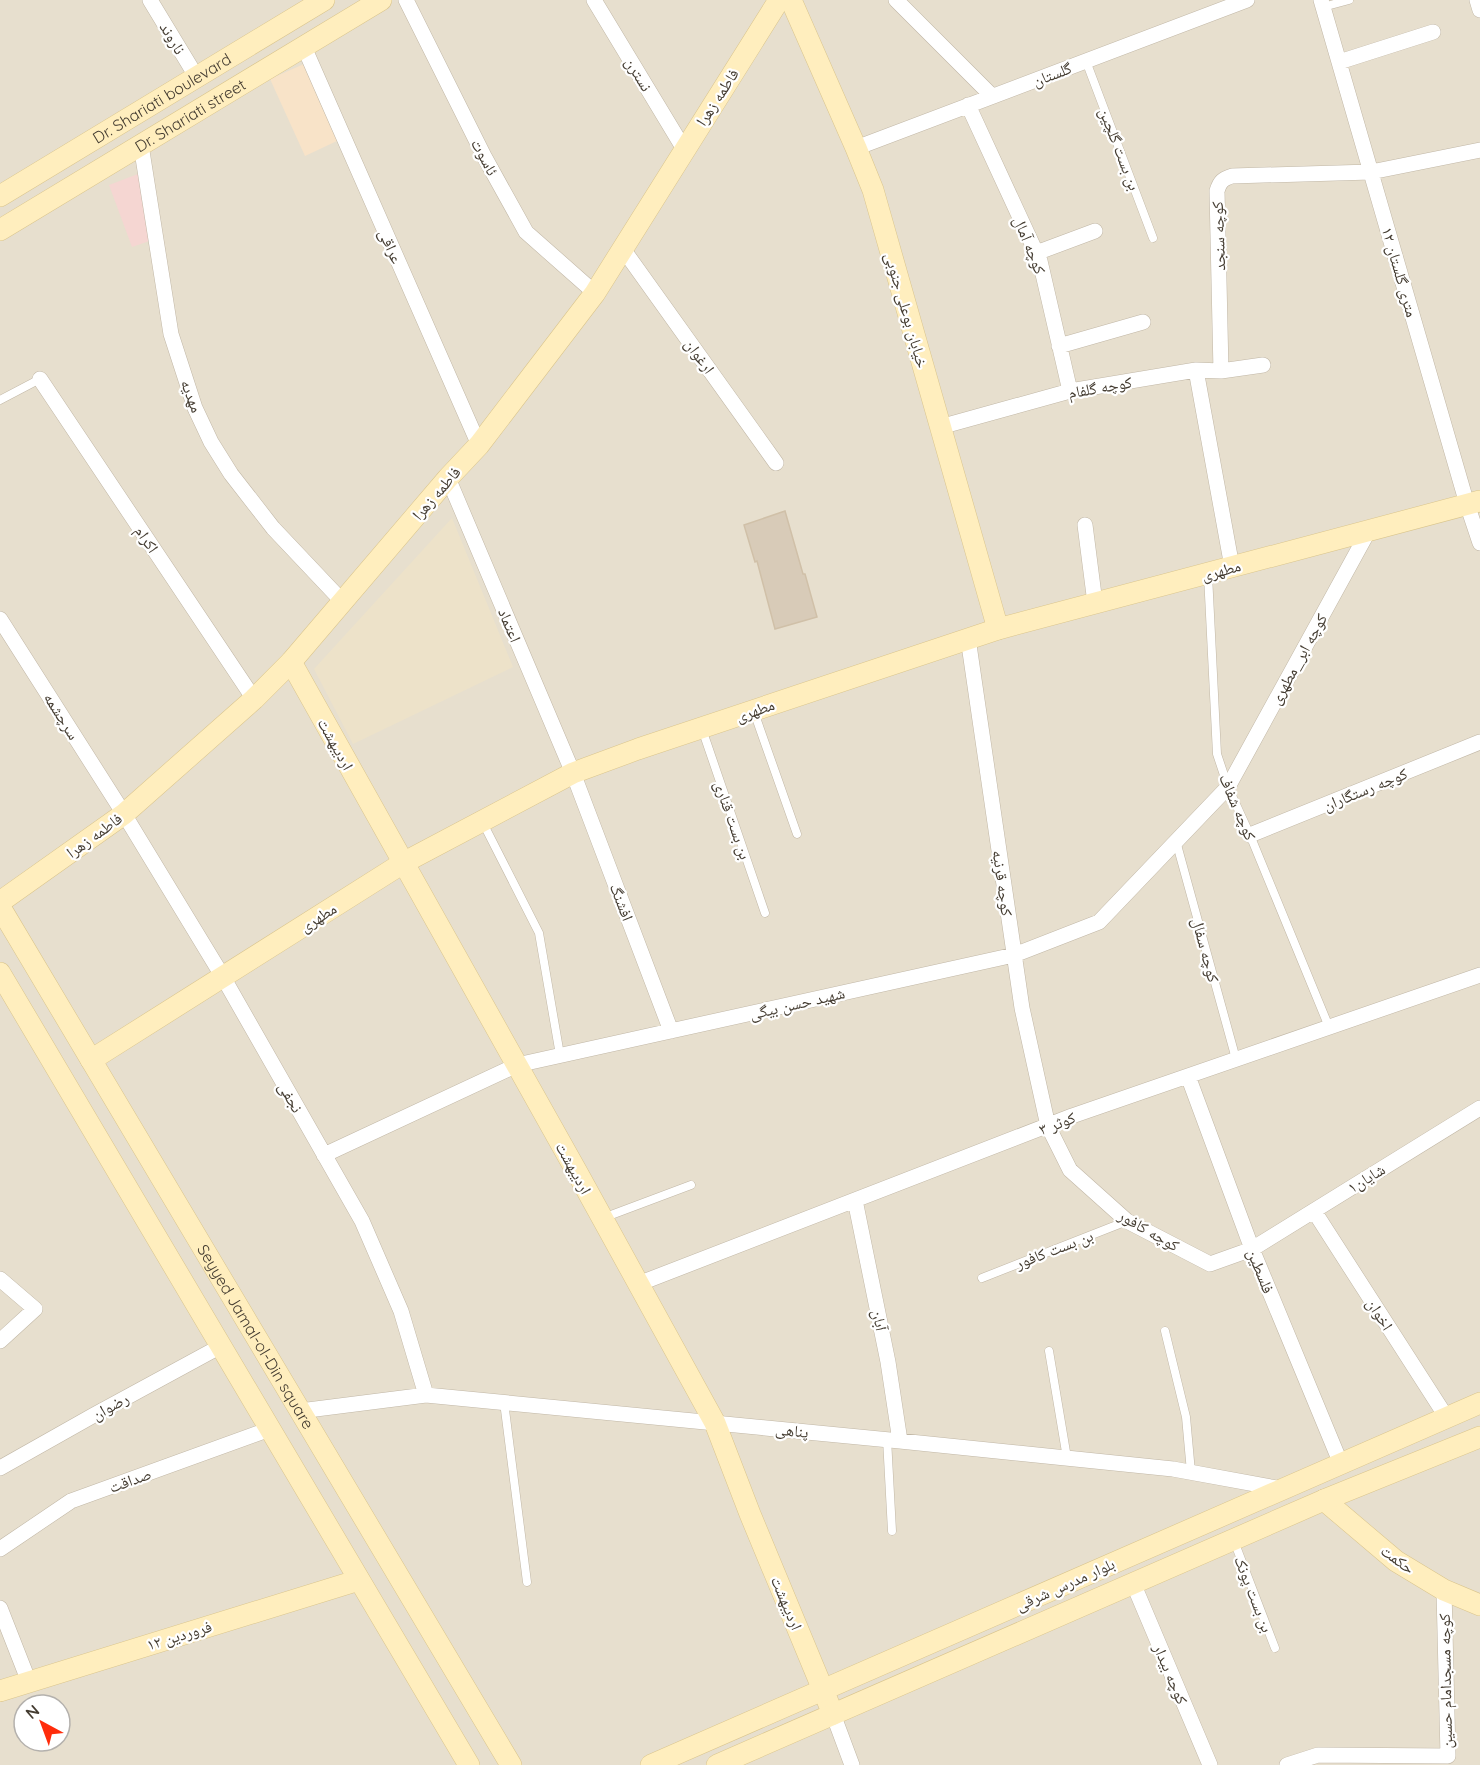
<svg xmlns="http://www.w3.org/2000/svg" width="1480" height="1765" viewBox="0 0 1480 1765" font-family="Quicksand,'Noto Naskh Arabic',sans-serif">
<rect width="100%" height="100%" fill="#f2ede1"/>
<path fill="#e7dfce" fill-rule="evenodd" d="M0,0H1480V1765H0ZM24,1705H60V1741H24Z"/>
<path fill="#f8e3c8" d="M304,64L339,140L305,156L270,79Z"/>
<path fill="#ede2c9" d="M452,518L513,667L353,744L314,669Z"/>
<path fill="#f5d6d2" d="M138,174L161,237L132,247L109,185Z"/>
<path fill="#d8cbb8" stroke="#d0c0a8" stroke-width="1.5" d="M785,511L803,574H805L817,617L775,629L757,561L755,562L744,525Z"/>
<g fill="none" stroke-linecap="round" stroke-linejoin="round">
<defs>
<path id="lane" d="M1323,7L1349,0
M1086,61L1153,238
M0,400L40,379
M1208,575L1217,754L1228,787L1250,835L1329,1027
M754,712L797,834
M702,729L765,913
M483,823L539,933L560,1055
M1176,841L1236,1059
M603,1218L691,1185
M982,1278L1127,1221
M1165,1331L1186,1417L1191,1472
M1049,1351L1067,1458
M504,1402L527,1582
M887,1439L892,1531
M1234,1541L1275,1648"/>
<path id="street" d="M150,0L196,76
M406,0L485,158L526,232L595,293
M594,0L684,149
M896,0L992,96
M1321,0L1467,504L1480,543
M1477,0L1480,10
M304,47L479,445
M1339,62L1433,32
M968,105L1040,261L1070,391
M141,145L171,334L195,408L211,442L231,474L273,528L342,601
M856,148L1247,0
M623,249L776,463
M1036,253L1095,231
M1059,346L1143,322
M1196,370L1232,567
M1221,371L1217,191C1220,181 1223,179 1232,176L1371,172L1480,150
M40,379L254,699
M940,427L1070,391L1196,370L1221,371L1263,365
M448,478L573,773L671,1031
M1085,525L1095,603
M0,619L124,814L223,977L362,1221L401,1311L426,1395
M968,638L1022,1008L1048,1126L1070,1170L1127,1221L1210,1264L1252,1249L1480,1108
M1250,835L1480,742
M1188,1076L1252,1249L1341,1464
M324,1155L517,1065L1014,955L1099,922L1228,787L1368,532
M855,1200L888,1362L900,1441
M1314,1211L1447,1418
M0,1279L35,1309L0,1341
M638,1284L1072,1116L1480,975
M300,1411L426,1395L900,1441L1173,1469L1282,1489
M0,1468L94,1415L221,1346
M0,1549L71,1501L270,1429
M1133,1583L1210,1765
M0,1608L29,1682
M833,1714L852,1765
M1287,1765L1318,1755L1448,1756L1444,1590"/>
<g id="secondary">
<path d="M791,0L856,148L873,190L998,629"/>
<path id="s1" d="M0,196L324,0"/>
<path id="s2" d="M0,230L381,0"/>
<path d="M291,662L578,1174L715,1423L750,1514L833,1714"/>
<path d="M0,902L124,814L254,699L291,662L448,478L479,445L595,293L779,0"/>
<path id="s3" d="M0,907L511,1765"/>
<path d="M0,973L469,1765"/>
<path d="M91,1060L403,863L573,773L638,749L998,629L1480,501"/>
<path d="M1324,1500L1396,1561L1444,1590L1480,1605"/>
<path d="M0,1691L359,1580"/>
<path d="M651,1765L1480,1403"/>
<path d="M717,1765L1324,1500L1480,1437"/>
</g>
</defs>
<use href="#lane" stroke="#c1b7a6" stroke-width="9"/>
<use href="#street" stroke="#c1b7a6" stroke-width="16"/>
<use href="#secondary" stroke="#dac58d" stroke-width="22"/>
<use href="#lane" stroke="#fff" stroke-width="8"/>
<use href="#street" stroke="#fff" stroke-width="15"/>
<use href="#secondary" stroke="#ffeebe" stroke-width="21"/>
</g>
<g text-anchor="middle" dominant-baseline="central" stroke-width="4.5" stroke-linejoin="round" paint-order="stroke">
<g font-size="16" fill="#443c31" stroke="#fff">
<text transform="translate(173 38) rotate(59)">ناروند</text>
<text transform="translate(639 74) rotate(59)">نسترن</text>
<text transform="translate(1052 74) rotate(-21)">گلستان</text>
<text transform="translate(717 97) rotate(-57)">فاطمه زهرا</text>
<text stroke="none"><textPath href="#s1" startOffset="189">Dr. Shariati boulevard</textPath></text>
<text stroke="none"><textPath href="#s2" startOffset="222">Dr. Shariati street</textPath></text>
<text transform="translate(1120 149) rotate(69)">بن بست گلچین</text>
<text transform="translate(485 157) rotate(62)">ئاسوت</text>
<text transform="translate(1218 236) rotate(-92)">کوچه سنجد</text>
<text transform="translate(1030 245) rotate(68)">کوچه آمال</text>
<text transform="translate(391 246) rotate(66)">عراقی</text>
<text transform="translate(1400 272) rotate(74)">۱۲ متری گلستان</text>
<text transform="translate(907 310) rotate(74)">خیابان بوعلی جنوبی</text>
<text transform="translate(700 356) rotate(54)">ارغوان</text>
<text transform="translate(1100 387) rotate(-10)">کوچه گلفام</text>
<text transform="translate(192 396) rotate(70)">مهدیه</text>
<text transform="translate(436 493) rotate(-49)">فاطمه زهرا</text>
<text transform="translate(147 539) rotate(56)">اکرام</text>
<text transform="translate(1221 570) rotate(-15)">مطهری</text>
<text transform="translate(510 625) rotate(67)">اعتماد</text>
<text transform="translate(1298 659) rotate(-61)">کوچه ابر_مطهری</text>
<text transform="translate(755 710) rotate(-19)">مطهری</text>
<text transform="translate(62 716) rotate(58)">سرچشمه</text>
<text transform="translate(336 744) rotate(61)">اردیبهشت</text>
<text transform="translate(1365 789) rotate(-22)">کوچه رستگاران</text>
<text transform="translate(1238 807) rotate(67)">کوچه شفاف</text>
<text transform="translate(733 820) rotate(71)">بن بست قناری</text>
<text transform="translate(94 835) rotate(-36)">فاطمه زهرا</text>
<text transform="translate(1003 883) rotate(82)">کوچه قرنیه</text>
<text transform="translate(622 902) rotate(69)">افشنگ</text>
<text transform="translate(318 917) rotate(-32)">مطهری</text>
<text transform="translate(1206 950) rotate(75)">کوچه سفال</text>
<text transform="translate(797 1003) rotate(-13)">شهید حسن بیگی</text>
<text transform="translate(291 1097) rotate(60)">نجفی</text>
<text transform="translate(1057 1123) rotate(-21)">کوثر ۳</text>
<text transform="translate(574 1168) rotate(61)">اردیبهشت</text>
<text transform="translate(1366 1178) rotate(-32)">شایان۱</text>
<text transform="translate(1149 1230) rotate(30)">کوچه کافور</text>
<text transform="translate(1054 1249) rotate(-21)">بن بست کافور</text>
<text transform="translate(1261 1271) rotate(68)">فلسطین</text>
<text transform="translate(1380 1314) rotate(57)">اخوان</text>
<text transform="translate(880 1320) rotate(78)">آبان</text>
<text stroke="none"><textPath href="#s3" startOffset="500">Seyyed Jamal-ol-Din square</textPath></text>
<text transform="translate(110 1406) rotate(-29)">رضوان</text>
<text transform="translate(792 1430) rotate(6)">پناهی</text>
<text transform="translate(130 1480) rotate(-20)">صداقت</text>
<text transform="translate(1398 1559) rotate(36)">حکمت</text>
<text transform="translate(1065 1584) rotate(-24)">بلوار مدرس شرقی</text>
<text transform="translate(1254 1594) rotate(69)">بن بست پونک</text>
<text transform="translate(787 1603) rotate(67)">اردیبهشت</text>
<text transform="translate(179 1635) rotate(-17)">۱۲ فروردین</text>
<text transform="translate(1171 1674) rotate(67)">کوچه بیدار</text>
<text transform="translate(1445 1681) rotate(-91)">کوچه مسجدامام حسین</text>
</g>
</g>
<g transform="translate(42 1723) rotate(319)"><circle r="28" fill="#ffffff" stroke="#b4b1ad" stroke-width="1.5"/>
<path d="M0-4.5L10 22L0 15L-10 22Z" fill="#ff2c0b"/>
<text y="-9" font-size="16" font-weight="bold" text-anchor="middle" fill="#443c31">N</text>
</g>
</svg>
